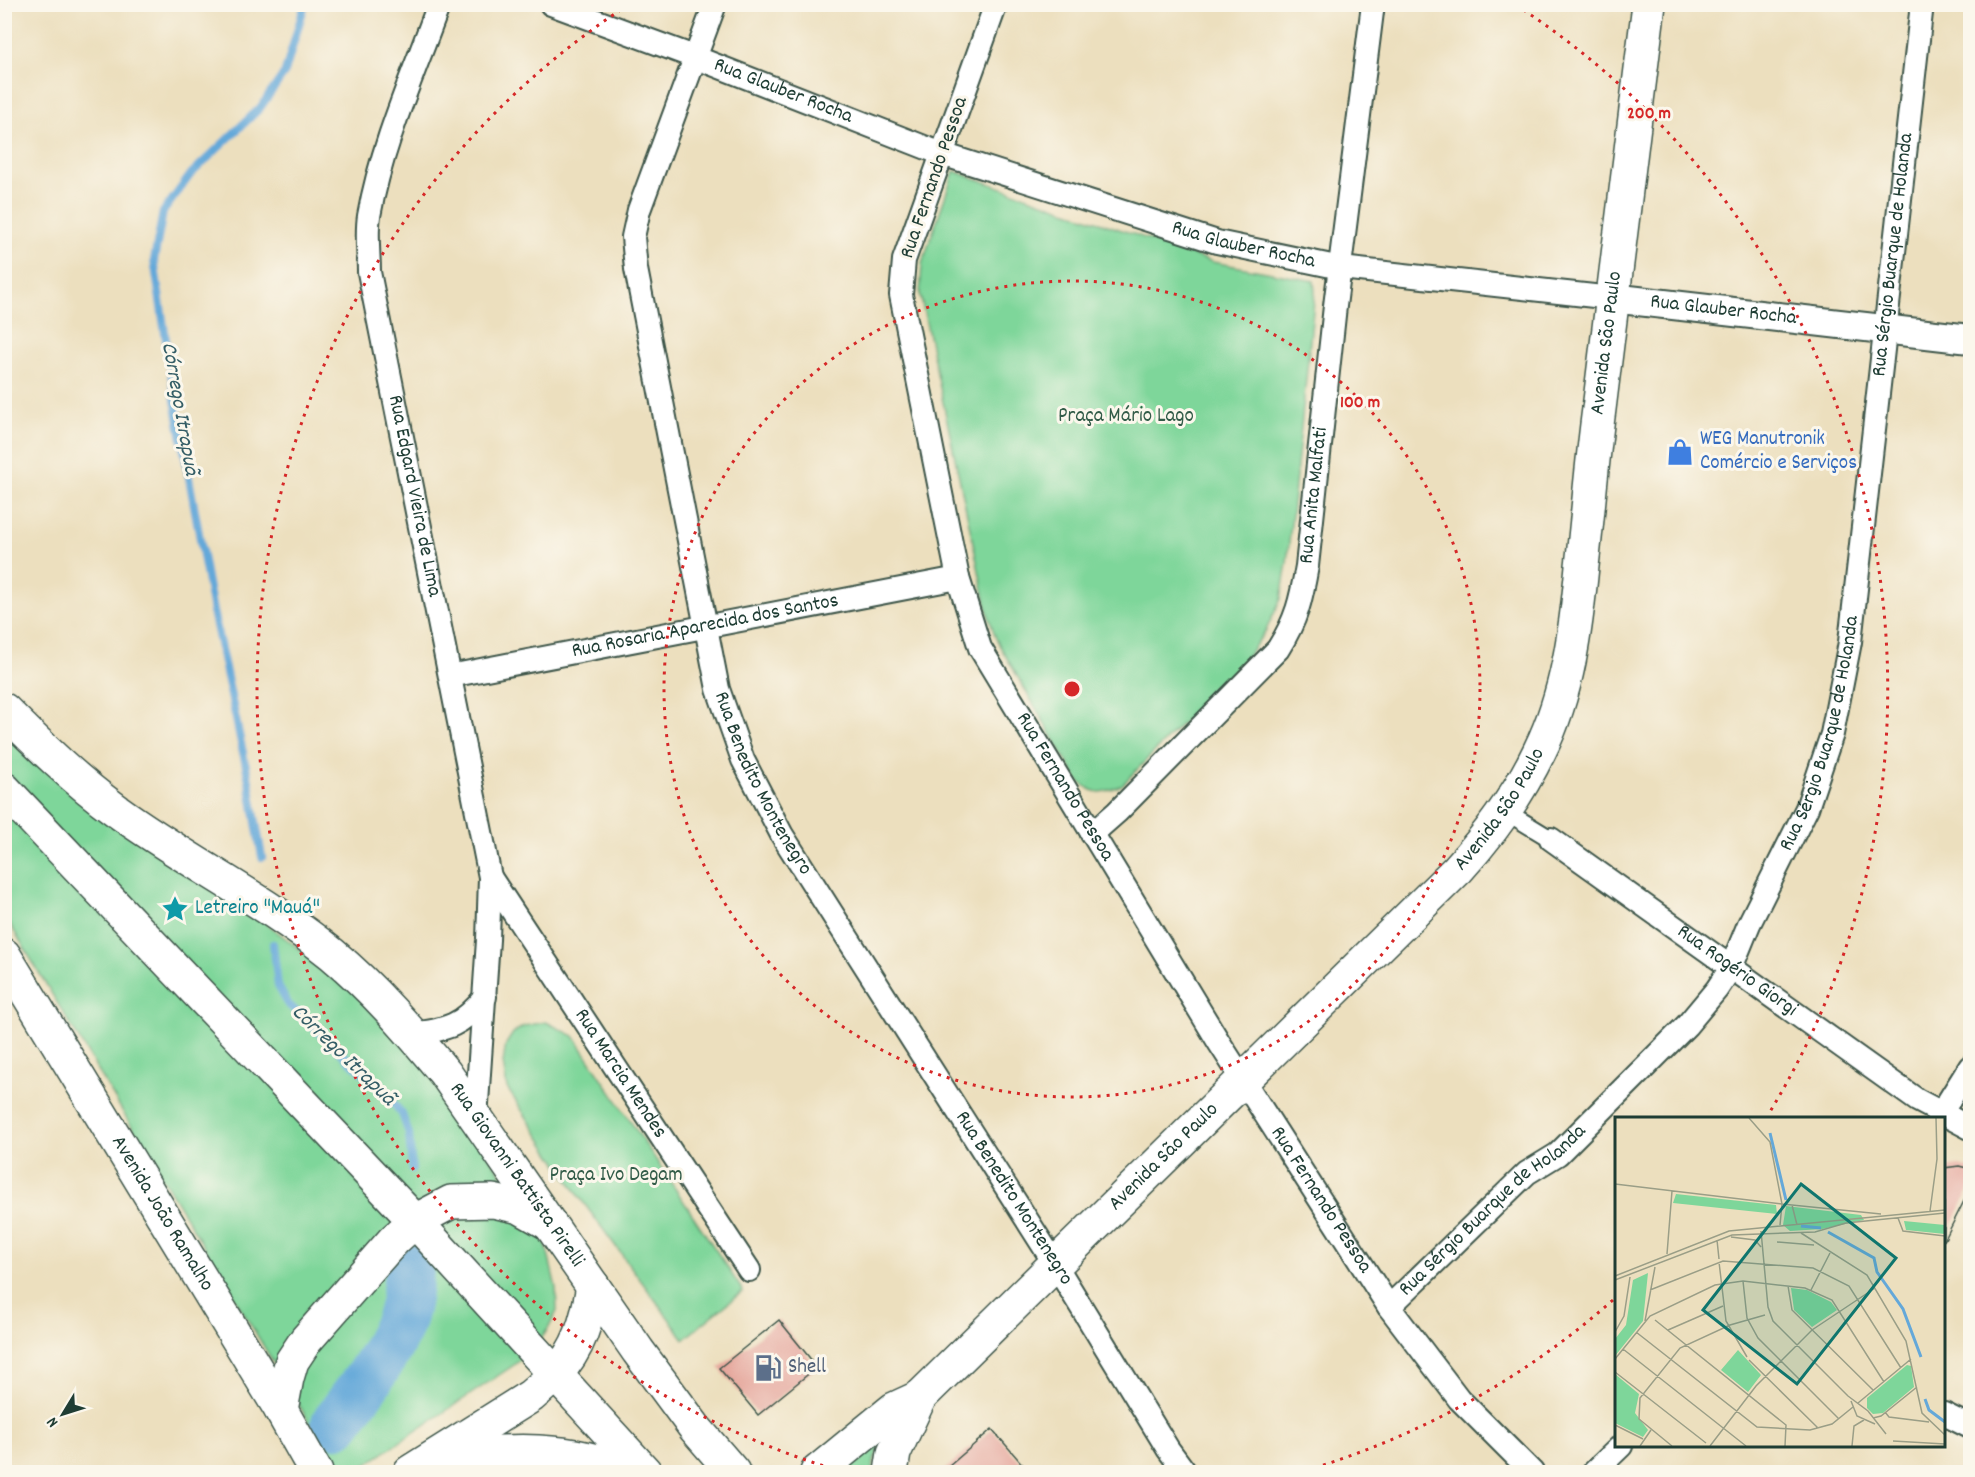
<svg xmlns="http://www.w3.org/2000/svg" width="1975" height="1477" viewBox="0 0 1975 1477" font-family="Dekko,sans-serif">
<rect width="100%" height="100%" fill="#fbf7ec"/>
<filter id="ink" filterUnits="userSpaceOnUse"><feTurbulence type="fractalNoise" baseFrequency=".0167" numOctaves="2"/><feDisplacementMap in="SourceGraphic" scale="12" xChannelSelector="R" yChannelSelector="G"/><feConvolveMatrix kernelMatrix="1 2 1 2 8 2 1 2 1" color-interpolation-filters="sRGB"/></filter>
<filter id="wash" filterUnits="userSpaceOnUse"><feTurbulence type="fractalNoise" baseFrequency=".008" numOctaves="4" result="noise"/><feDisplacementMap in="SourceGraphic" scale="24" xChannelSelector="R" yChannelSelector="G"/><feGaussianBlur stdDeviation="1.35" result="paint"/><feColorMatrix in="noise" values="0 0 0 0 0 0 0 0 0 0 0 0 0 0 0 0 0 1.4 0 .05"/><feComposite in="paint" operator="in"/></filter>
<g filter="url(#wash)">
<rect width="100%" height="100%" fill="#ecdfbe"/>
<path fill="#7ed69a" stroke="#4e8a67" stroke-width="1.5" d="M954,171L1213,262L1314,281L1315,292L1287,563L1281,599L1266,630L1248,656L1122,785C1100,794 1097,796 1078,781L997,641L989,618L920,294L922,264Z
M5,725L284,937L354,992L422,1064L543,1232L556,1288L557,1311L548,1329L535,1347L514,1365L361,1468L335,1465L5,916Z
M546,1022L574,1036L743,1291L684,1339L583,1202L507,1088L503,1063L506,1044L513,1033L524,1026Z
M882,1440L874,1461L873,1472H855L845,1469Z"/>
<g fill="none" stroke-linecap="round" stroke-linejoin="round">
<path stroke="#64a8d9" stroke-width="8" d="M262,857L248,776L213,611L175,400L154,260L163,212L191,174L260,108L285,72L305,4
M273,944L278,986L288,1004L386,1094L402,1114L409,1134L412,1169"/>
<path stroke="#64a8d9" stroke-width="50" d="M336,1423C359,1392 384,1360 399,1324C406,1307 408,1287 409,1269"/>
</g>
<g id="blocks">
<path fill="#e5a69b" d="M1959,1166L1971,1169V1187L1944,1241V1168Z
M779,1320L817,1367L758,1415L719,1368Z
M992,1429L1030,1473H941Z"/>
</g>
</g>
<g filter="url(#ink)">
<use href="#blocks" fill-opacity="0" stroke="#3e5549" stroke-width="1.5"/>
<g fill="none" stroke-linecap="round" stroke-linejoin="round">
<defs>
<path id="pedestrian" d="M1505,811L1551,839"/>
<g id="minor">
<path id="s1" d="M439,4C414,73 382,143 369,216C366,234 369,254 369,272L490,877L488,940L476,1118"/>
<path id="s2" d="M551,4L697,58L942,154L1217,242L1341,268L1612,298"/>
<path id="s3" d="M715,4L639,210L633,237L636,269L718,689L743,760L782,835L1055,1264L1168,1449L1185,1472"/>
<path id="s4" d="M996,4L904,260L901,295L958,578L980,648L1220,1044L1389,1307L1459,1399L1532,1472"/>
<path id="s5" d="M450,676L958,578"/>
<path id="s6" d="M1092,834L1117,812L1278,649C1297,619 1301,600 1307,566L1335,306L1373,4"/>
<path id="s7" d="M1551,839L1917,1100L1970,1128"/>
<path id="s8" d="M490,877L749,1270"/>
<path d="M412,1034C447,1030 463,1025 485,997"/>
<path d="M1938,1118L1970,1067"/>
<path id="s9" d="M1389,1307L1527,1173L1558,1154L1687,1025L1717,989L1731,968L1749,924L1807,808L1832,734L1850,642L1922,4"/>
<path d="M1944,1414L1970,1427"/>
<path d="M1594,1472L1621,1446"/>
</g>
<g id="tertiary">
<path id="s10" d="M1612,298L1970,339"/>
</g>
<g id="secondary">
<path id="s11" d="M4,955L281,1410L316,1472"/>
<path d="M410,1472L531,1396L555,1375"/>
<path d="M817,1472L894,1409L920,1397"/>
<path id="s12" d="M891,1472L894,1453L920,1397L1458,869C1491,833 1519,794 1540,750C1568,693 1576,629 1582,566C1588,514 1592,461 1599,409C1616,274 1633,139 1649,4"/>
</g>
<g id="trunk">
<path id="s13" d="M4,710C40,746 75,780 116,810C186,861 265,900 332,954C374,989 410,1031 445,1073L638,1351L695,1428L733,1472"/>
<path d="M4,789L415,1221L645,1472"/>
<path d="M555,1375C580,1348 587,1321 593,1286"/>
<path d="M281,1410L287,1378L292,1361L306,1340L394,1240L415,1221L451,1202L493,1201L520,1207L548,1223"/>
<path d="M437,1456C502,1451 566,1444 627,1472"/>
</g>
</defs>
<use href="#pedestrian" stroke="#3e5549" stroke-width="20"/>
<use href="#minor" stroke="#3e5549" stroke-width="26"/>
<use href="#tertiary" stroke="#3e5549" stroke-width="32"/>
<use href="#secondary" stroke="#3e5549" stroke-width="36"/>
<use href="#trunk" stroke="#3e5549" stroke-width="36"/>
<use href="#pedestrian" stroke="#fff" stroke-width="16"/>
<use href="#minor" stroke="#fff" stroke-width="22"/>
<use href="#tertiary" stroke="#fff" stroke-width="28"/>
<use href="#secondary" stroke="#fff" stroke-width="33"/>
<use href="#trunk" stroke="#fff" stroke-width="33"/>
</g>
</g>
<g fill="none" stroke="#d62828" stroke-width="3" stroke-dasharray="3 6">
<circle cx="1072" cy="689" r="408"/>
<path d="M1613 1300A816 816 0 0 1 1304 1471M840 1471A816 816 0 0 1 628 5M1516 5A816 816 0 0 1 1768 1115"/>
</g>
<defs>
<symbol id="shop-bare" viewBox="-9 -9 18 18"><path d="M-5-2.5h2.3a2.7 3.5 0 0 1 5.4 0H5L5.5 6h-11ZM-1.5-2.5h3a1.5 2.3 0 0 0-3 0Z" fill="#3f7fe0" stroke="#fbf7ec" stroke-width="2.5" paint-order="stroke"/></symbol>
<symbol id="sight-bare" viewBox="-9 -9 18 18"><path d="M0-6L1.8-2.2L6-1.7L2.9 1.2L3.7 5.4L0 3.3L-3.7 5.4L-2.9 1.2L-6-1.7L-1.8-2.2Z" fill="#0f9aa8" stroke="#fbf7ec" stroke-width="2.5" paint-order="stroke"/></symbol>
<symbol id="fuel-bare" viewBox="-9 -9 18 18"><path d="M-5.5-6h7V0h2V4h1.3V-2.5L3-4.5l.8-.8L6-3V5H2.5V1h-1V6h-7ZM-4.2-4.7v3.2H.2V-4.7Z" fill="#5c6f8a" stroke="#fbf7ec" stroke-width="2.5" paint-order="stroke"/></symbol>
</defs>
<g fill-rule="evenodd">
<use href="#shop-bare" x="1661" y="433" width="38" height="38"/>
<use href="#sight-bare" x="156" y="890" width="38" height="38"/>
<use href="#fuel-bare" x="749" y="1349" width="38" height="38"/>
</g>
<g text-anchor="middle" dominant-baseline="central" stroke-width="6" stroke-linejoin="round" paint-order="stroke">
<g font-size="21" fill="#1f3d34" stroke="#fbf7ec">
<text stroke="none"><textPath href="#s2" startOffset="248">Rua Glauber Rocha</textPath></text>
<text transform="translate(935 178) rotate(-71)">Rua Fernando Pessoa</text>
<text stroke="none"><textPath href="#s2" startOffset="734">Rua Glauber Rocha</textPath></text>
<text stroke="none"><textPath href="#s9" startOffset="1222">Rua Sérgio Buarque de Holanda</textPath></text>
<text stroke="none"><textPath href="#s10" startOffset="112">Rua Glauber Rocha</textPath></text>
<text stroke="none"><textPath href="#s12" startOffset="1394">Avenida São Paulo</textPath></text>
<text stroke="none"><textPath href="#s6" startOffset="422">Rua Anita Malfati</textPath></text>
<text stroke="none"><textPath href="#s1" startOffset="508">Rua Edgard Vieira de Lima</textPath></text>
<text stroke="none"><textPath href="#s5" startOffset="260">Rua Rosaria Aparecida dos Santos</textPath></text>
<text stroke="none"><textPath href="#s9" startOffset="736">Rua Sérgio Buarque de Holanda</textPath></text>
<text stroke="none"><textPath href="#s3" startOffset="812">Rua Benedito Montenegro</textPath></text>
<text stroke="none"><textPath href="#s4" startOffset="832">Rua Fernando Pessoa</textPath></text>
<text stroke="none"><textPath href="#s12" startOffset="908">Avenida São Paulo</textPath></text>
<text stroke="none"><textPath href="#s7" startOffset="228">Rua Rogério Giorgi</textPath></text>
<text stroke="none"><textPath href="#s8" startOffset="236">Rua Marcia Mendes</textPath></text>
<text stroke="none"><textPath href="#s12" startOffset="423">Avenida São Paulo</textPath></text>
<text stroke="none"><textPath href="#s13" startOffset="699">Rua Giovanni Battista Pirelli</textPath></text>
<text stroke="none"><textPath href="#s3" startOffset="1298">Rua Benedito Montenegro</textPath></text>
<text stroke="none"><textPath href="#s4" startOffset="1318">Rua Fernando Pessoa</textPath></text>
<text stroke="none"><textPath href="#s9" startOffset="142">Rua Sérgio Buarque de Holanda</textPath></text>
<text stroke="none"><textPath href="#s11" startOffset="303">Avenida João Ramalho</textPath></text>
</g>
<g font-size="21" fill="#325c48" stroke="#fbf7ec">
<text x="1126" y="417">Praça Mário Lago</text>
<text x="616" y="1176">Praça Ivo Degam</text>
</g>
<g font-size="21" fill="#366cbe" stroke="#fbf7ec" text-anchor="start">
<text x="1700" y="440">WEG Manutronik<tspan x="1700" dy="24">Comércio e Serviços</tspan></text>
</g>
<g font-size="21" fill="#0d838f" stroke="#fbf7ec" text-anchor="start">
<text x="195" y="909">Letreiro "Mauá"</text>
</g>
<g font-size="21" fill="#4e5e75" stroke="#fbf7ec" text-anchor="start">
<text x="788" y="1368">Shell</text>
</g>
<g font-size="22" font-style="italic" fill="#345d66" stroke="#fbf7ec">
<text transform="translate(179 409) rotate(80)">Córrego Itrapuã</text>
<text transform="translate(343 1056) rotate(44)">Córrego Itrapuã</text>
</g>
</g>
<g transform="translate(1615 1117)">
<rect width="330" height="330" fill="#ecdfbe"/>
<path d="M61,77L161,88L162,97L58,86ZM171,89L246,98L249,103L207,112L175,114L168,108ZM289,104L330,108V117L291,113ZM33,156L28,204L0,239V222L11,208L18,163ZM176,171L192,173L216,185L222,193L197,210L179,193ZM123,233L146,258L133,275L106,253ZM292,248L296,249L299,270L268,296L258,297L252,291V281ZM0,257L24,277L20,296L33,313L28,320L0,306Z" fill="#7ed69a"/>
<path fill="none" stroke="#64a8d9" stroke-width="3" d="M155,16L171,83M186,109L206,111M213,115L259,141L262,155L288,192L306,240M310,282L314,293L330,305"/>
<path fill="none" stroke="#9a9e87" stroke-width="1.5" d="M134,1L155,25L167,87L165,108M0,67L167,87M167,87L266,97M177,88L182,108M315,94L322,42L321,1M283,101L288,114L330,119M146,114L153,190L158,204L233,279L253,294L271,317M186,116L252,158L291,224L307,296L330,318M116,120L140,123L146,130M102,123L104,142M162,125L199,128M52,137L57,74M104,145L111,204L132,240M0,159L114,114L330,93M0,163L117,118L200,115L231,106L330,96M128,164L132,201L143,221L224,302M173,169L177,193L258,273M35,173L108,144L198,151L234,169L286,251M196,173L215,136M40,203L171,308L170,329M30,204L40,150M53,213L108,189M0,215L9,199L15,160M21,215L142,310L195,313L217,307L238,290M8,232L131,329M0,242L35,199L100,168L128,164L190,171L217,183L269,265M134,243L203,311M0,255L91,326M236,284L242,299L260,307M243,286L296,242M270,295L274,300L314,305M258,301L266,299L302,270M0,308L28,322M278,324L330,327M25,329L36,313M57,329L24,302L25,281L65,231L115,208L150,198M95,329L141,269L197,213L260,171M237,329L239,309L249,303"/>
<path fill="#0f766e" fill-opacity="0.15" stroke="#0f766e" stroke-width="3" d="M186,67L281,141L182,267L88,193Z"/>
<rect width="330" height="330" fill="none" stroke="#1f3d34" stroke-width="3"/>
</g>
<circle cx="1072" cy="689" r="9" fill="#d62828" stroke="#fbf7ec" stroke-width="3"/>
<g font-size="18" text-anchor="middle" font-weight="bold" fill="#d62828" stroke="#fbf7ec" stroke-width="6" stroke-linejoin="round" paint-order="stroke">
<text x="1649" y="118">200 m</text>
<text x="1360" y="407">100 m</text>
</g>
<rect width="1975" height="1477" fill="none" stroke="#fbf7ec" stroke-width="24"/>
<g transform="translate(63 1414) rotate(232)" stroke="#fbf7ec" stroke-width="4.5" paint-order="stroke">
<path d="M0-4.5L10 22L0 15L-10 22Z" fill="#1f3d34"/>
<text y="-9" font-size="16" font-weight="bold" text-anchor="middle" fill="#1f3d34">N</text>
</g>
</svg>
